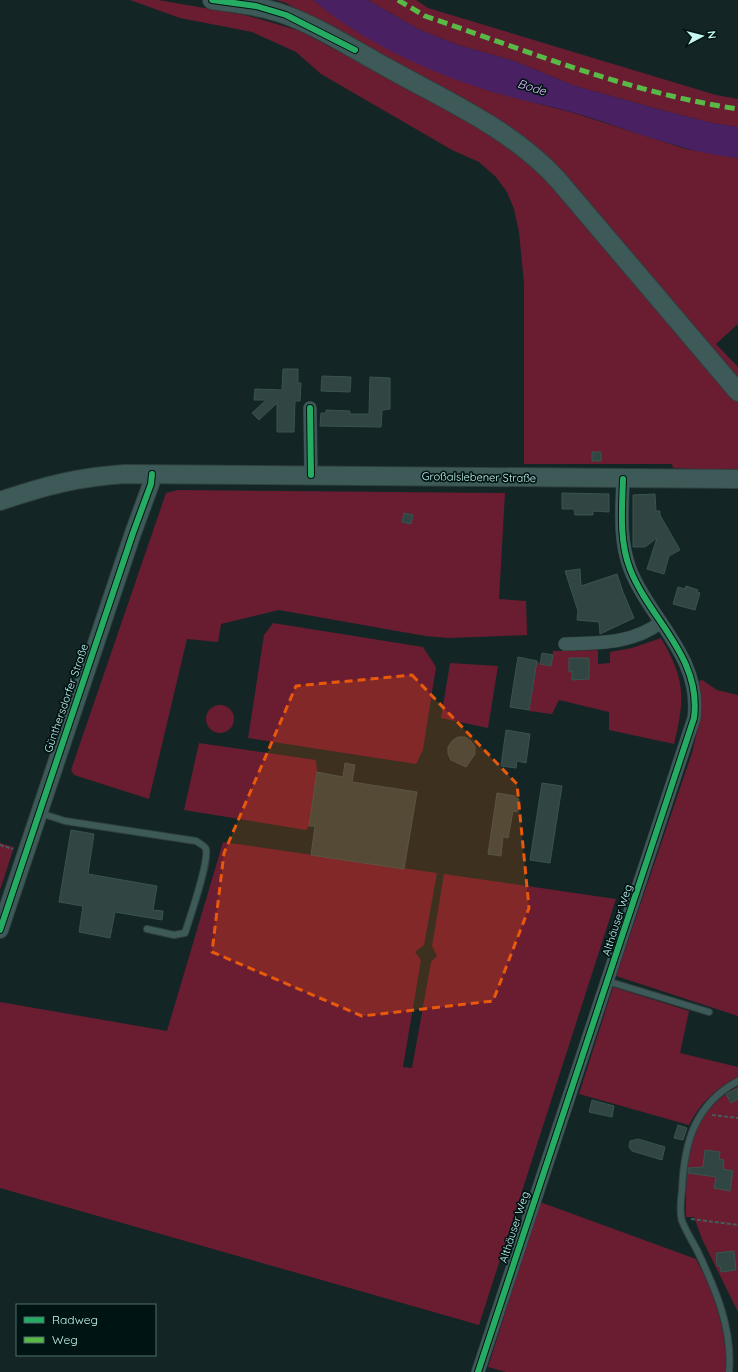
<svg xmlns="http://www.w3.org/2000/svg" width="738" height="1372" viewBox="0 0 738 1372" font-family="Quicksand,sans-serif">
<rect width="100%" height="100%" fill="#132625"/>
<path fill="#6a1c31" d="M130,0H158L245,15L300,31L463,117L501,140L544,174L738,402V471L673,468L672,464H524V283L519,232L514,209L507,192L496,177L479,162L452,150L321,74L296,52L252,32L180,18Z
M276,0H313L351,27L382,45L430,69L490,91L574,113L686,149L738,158V324L716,344L738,367V379L558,168L537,147L516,132L413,71L369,50L286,3Z
M368,0H416L428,8L716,95L738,99V127L712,123L665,111L575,86L514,61L461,46L420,30Z
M178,490L505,493L499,599L526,601L527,635L448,638L425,636L279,610L221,624L218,642L187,639L149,799L74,775L71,770L166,493Z
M273,623L423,647L436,667L423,750L416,764L248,738L264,635Z
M661,638C686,681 685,698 674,744L609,730V712L559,700L552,714L529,711L537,661L540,664L551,666L553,651L598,650V664L610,663V652L632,648Z
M450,663L498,666L488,728L441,718Z
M702,680L717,690L738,695V1016L616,976L692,753L702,710L699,681Z
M206 719a14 14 0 1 1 28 0a14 14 0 1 1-28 0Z
M199,743L316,760L317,772L309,826L306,830L184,810Z
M223,842L437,873L424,945L415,952L421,960L403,1067L412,1068L431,962L437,956L432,946L444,874L616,899L479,1325L0,1188V1002L167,1031Z
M0,843L14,847L0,890Z
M613,987L689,1011L680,1053L738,1067V1077C716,1088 700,1103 689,1125L579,1094Z
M738,1086V1312L702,1239L694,1217H686C687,1161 684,1118 738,1086Z
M540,1202L696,1259C713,1292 729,1334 725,1372H506L488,1367Z"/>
<path fill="#492163" d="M313,0H368L420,30L461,46L514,61L575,86L665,111L712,123L738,127V158C681,152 629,129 575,113C547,105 518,100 490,91C430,73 361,41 313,0Z"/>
<path fill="#314642" stroke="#38544f" d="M283,369H298V383H301L300,401H295L294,432H277V403L259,420L252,413L266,400H254L255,389L282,390Z
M322,376L351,377L350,392L321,391Z
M370,377L390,378V409L382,410L381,427L320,426L321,413H326V410L350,411V414H369Z
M592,452H601V461H592Z
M562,493L609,494V512L593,511V515H575L574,509H562Z
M655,494L656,511H660V515L680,550L669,556L664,574L647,569L657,538L645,547H633V495Z
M404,513L413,515L411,524L402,522Z
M580,569L581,586L617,574L623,592L634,618L600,634L599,622L577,620L578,611L565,571Z
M686,586L698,590L697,592L700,593L695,610L673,604L678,587L685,589Z
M542,653L553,655L551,666L540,664Z
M518,657L537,661L529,710L510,707Z
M569,658H589V679L572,680V671L569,672Z
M506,730L530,734L526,763L517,761L516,768L501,766Z
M458,737H465L471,741L475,747V754L466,767L451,760L448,754V747L452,741Z
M345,763L355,765L352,782L417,792L404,869L311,855L315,826H309L317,772L343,777Z
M542,783L562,786L550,863L530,860Z
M497,793L515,796V798L519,799L517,812L513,811L508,838L503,837L501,856L488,854Z
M71,830L94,834L88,874L157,886L153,910L163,911L162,920L115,912L110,938L79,932L83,906L59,902Z
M738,1088V1099L731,1103L726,1094Z
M592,1100L614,1106L612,1117L589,1112Z
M678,1125L687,1128L683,1140L674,1138Z
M638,1139L665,1147L662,1160L632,1151L629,1147L630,1141Z
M705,1150L720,1152L719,1159L724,1160L723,1169L733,1171L730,1191L714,1188L716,1177L688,1173V1168L703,1167Z
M734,1251L736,1270L721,1272L720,1266H717L716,1253Z"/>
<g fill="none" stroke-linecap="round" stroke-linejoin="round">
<defs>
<path id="service" d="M40,813L65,821L196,841C199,843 205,846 206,849C209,863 190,917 185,933L174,935L147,929
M607,981L709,1012
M729,1372C733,1329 715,1288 697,1250C692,1241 686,1231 682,1221C679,1211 681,1200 682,1190C684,1143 694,1105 738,1081"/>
<path id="minor" d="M310,408L311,475
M565,644C599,643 633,644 661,622
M478,1372L694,718C702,657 650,620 630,569C619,540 622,509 623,479"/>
<path id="tertiary" d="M0,930L133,533L151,484L152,474"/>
<path id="secondary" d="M212,0C237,4 262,6 286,15C321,28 353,49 386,67C445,100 512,129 558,180L738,392
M0,501C45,486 77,477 125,474L738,479"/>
</defs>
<use href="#service" stroke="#2f413f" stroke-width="8"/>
<use href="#minor" stroke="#2f413f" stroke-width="14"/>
<use href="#tertiary" stroke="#2f413f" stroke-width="18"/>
<use href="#secondary" stroke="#2f413f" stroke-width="20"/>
<path stroke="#455c5b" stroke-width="2" stroke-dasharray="4 2" stroke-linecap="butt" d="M0,845L13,849
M712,1115L738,1118
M691,1219L738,1225"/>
<use href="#service" stroke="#3d5a59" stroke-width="6"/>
<use href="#minor" stroke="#3d5a59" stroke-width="13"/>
<use href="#tertiary" stroke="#3d5a59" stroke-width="16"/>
<use href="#secondary" stroke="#3d5a59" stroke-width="18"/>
<path stroke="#58b947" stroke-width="5" stroke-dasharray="10 5" stroke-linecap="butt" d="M398,0L425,16C528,51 630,93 738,109"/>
<defs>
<path id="cycleway" d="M212,0L256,6L286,15L355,50
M310,408L311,475
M0,930L133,533L151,484L152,474
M478,1372L694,718C702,657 650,620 630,569C619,540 622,509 623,479"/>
</defs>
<use href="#cycleway" stroke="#001413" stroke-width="8"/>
<use href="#cycleway" stroke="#26ab63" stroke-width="6"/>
</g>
<path fill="#e8590c" fill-opacity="0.2" stroke="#e8590c" stroke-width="3" stroke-dasharray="8 5" stroke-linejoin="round" d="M412,675L517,784L529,908L493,1001L362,1016L212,952L224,853L296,686Z"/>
<g text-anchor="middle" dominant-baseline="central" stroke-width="3.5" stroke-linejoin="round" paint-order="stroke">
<g font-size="11" fill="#c6f6f2" stroke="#001413">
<text transform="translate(479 477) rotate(1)">Großalslebener Straße</text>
<text transform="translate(66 698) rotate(-71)">Günthersdorfer Straße</text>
<text transform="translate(617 920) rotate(-72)">Althäuser Weg</text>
<text transform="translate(514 1227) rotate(-72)">Althäuser Weg</text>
</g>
<g font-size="12" font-style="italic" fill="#e2befd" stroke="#001413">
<text transform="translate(532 87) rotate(17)">Bode</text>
</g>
</g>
<rect x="16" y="1304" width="140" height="52" fill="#001413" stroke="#4f6e6c"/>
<rect x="24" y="1317" width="20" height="6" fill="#26ab63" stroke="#4f6e6c"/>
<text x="52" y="1324" font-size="12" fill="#c6f6f2">Radweg</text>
<rect x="24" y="1337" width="20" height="6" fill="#58b947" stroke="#4f6e6c"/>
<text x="52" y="1344" font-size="12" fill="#c6f6f2">Weg</text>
<g transform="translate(702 36) rotate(83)" stroke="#001413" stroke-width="3" paint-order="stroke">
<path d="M0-3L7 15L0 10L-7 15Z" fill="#c6f6f2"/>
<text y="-6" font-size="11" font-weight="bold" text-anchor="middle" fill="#c6f6f2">N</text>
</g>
</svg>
